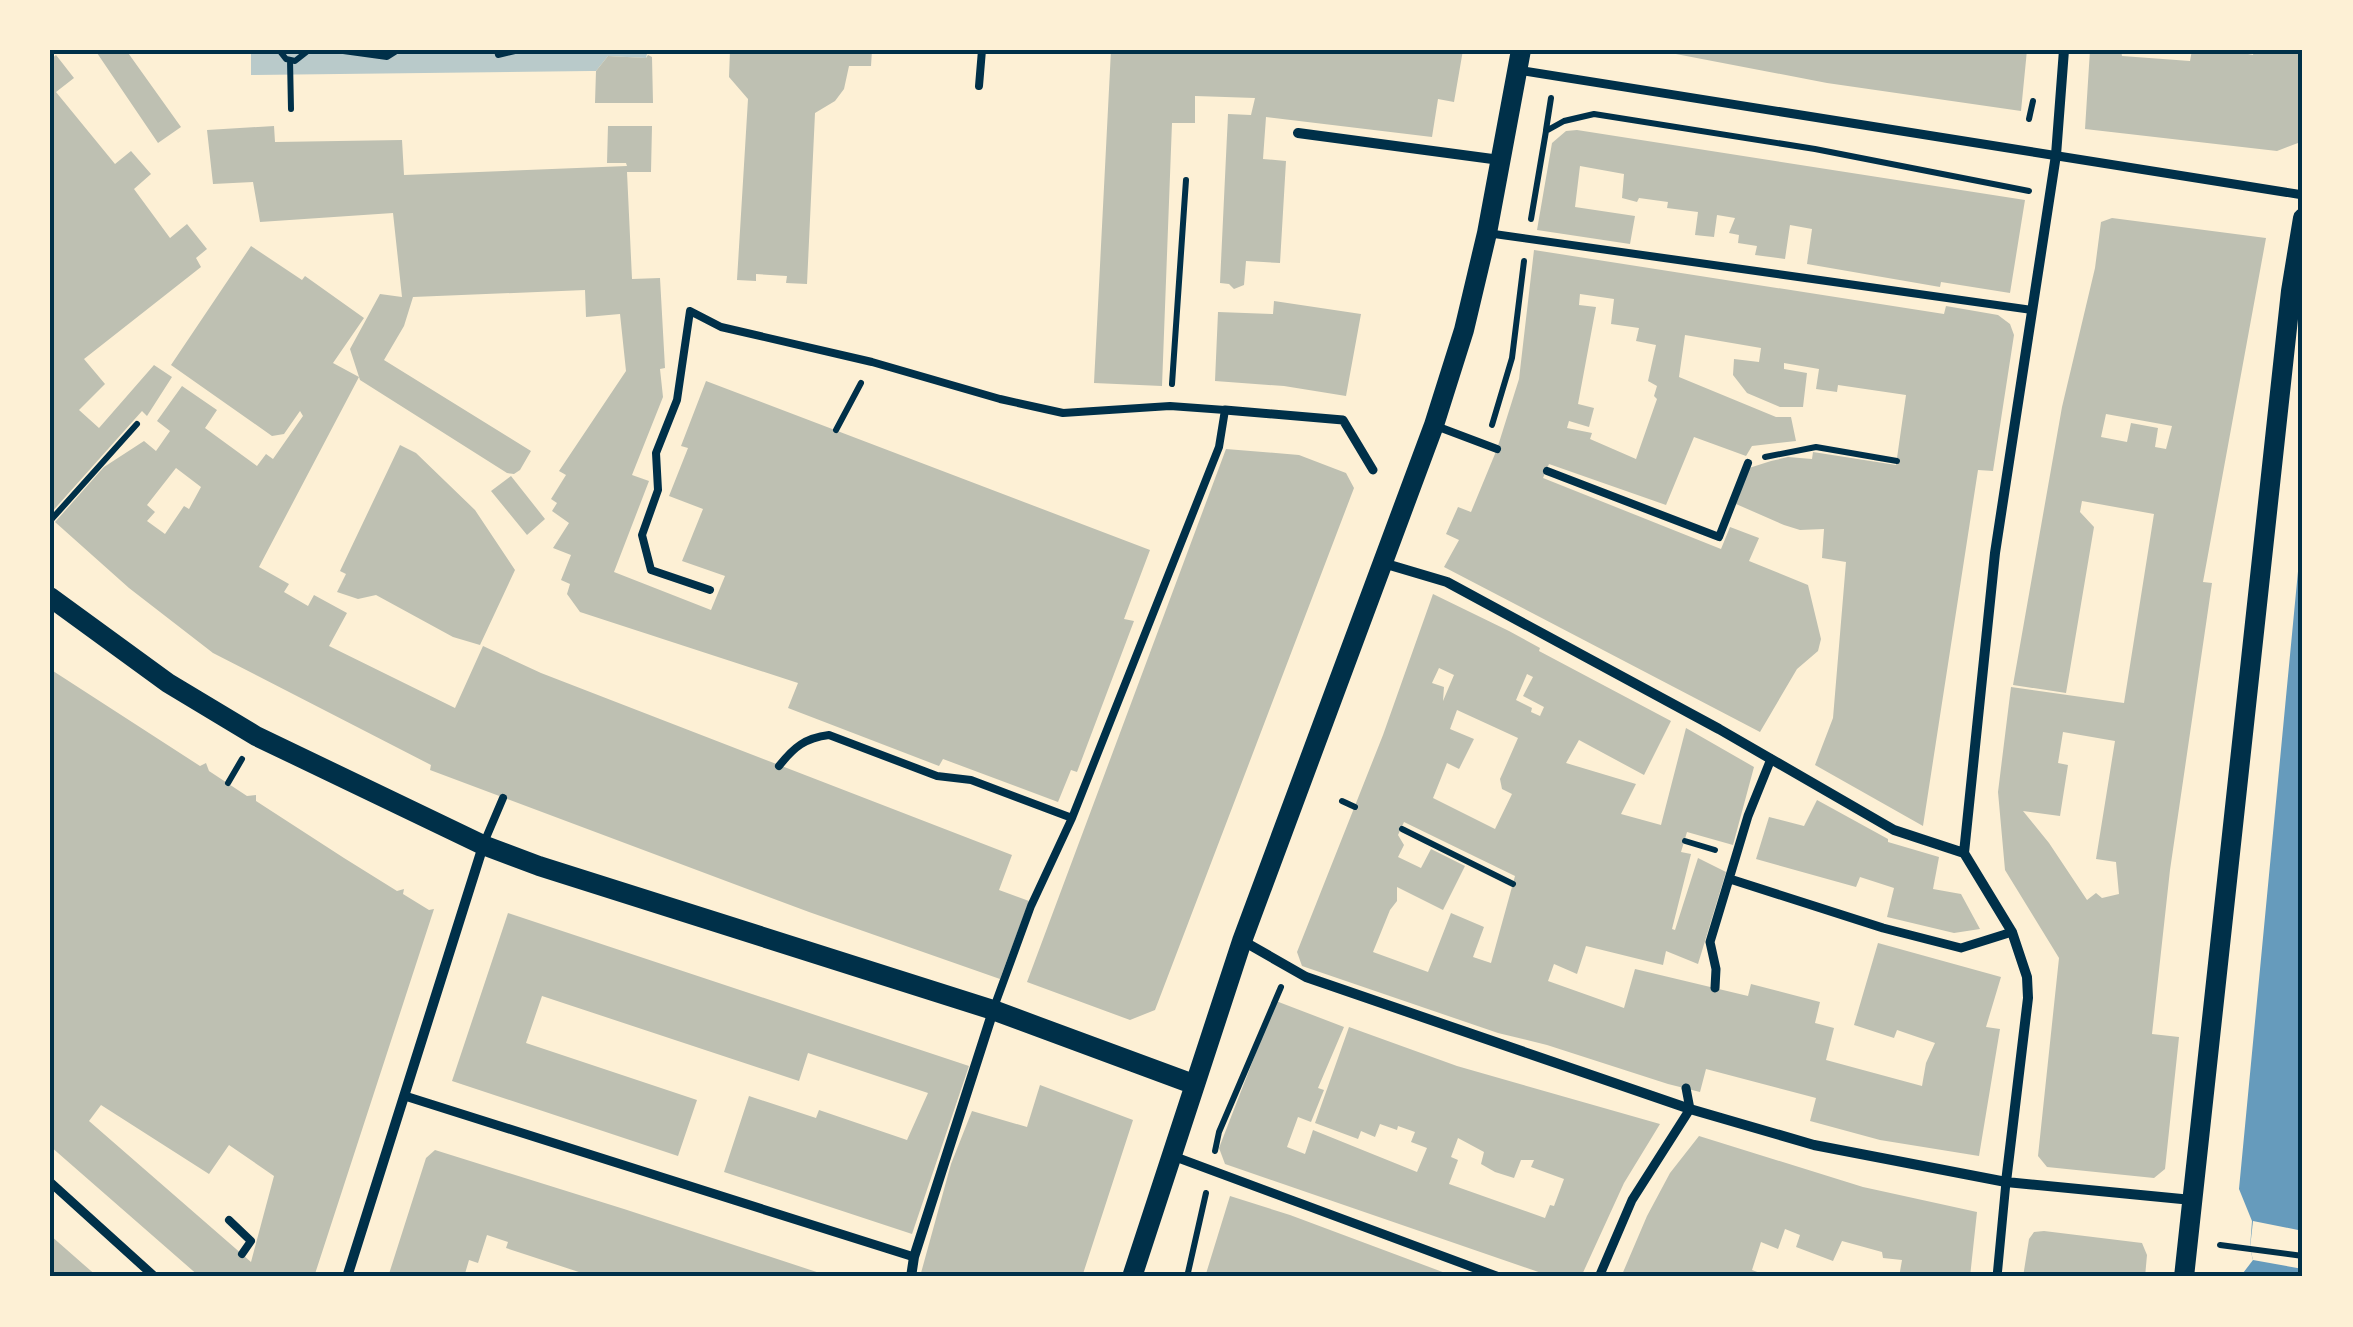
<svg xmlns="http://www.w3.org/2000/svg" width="2353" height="1327" viewBox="0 0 2353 1327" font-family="Inter,sans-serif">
<rect width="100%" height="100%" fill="#fdf0d5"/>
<path fill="#b9caca" d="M251,50H648L646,58L608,56L596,71H590L251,75Z"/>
<path fill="#669bbc" d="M2303,519V1277H2240L2253,1260L2250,1248L2252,1221L2239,1189Z"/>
<path fill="#fdf0d5" d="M2253,1221L2303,1231V1269L2253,1260L2250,1248Z"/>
<path fill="#bec0b2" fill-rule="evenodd" d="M95,50H126L181,127L158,143Z
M730,50H872L871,66H849L844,89L835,101L815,113L807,284L786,283L787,276L756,274V281L737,280L748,99L729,77Z
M1111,50H1463L1454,102L1438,99L1432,137L1266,117L1263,159L1286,161L1280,263L1246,261L1244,285L1234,289L1229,284L1220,283L1228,114L1251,115L1255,98L1195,96V123H1172L1162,386L1094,383Z
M1655,50H2027L2021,111L1827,83Z
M2090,50H2121L2122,56L2190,61L2192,50H2228L2253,55L2254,50H2303V121L2298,143L2277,151L2085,129Z
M56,55L74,78L56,92L115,164L131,151L151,174L134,189L170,238L187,224L207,249L196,258L201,267L84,359L105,384L79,410L99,428L154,365L172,377L147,416L142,411L50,514V60Z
M648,55L652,57L653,103H595L596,71L608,56L646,58Z
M274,126L275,142L402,140L404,175L627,166L626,163H607L608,126H652L651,172H627L632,279L660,278L665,368L660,369L663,397L632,475L649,481L614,572L711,610L725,576L682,561L703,509L669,496L688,448L681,446L706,381L1150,550L1124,619L1134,621L1077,772L1071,770L1058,802L943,759L939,766L788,708L798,683L580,612L567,594L570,584L561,580L571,555L553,548L569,523L552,511L557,503L551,499L566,475L559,471L626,371L620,314L586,317L585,290L413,297L404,326L384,360L531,451L520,470L514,474L507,473L360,380L350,349L380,294L402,297L393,213L260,222L253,182L213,184L207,130Z
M1577,130L2025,200L2010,293L1941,282L1940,287L1807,264L1812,229L1790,225L1785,259L1755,255L1757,246L1738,243L1739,235L1729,233L1735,218L1717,215L1714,237L1695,235L1698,212L1667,208L1668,202L1639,198L1637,202L1622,198L1624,174L1580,166L1575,207L1635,216L1630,244L1537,230L1552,143L1566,131Z
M2112,218L2266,238L2203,582L2212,583L2170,870L2152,1034L2179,1037L2165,1169L2154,1178L2047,1167L2038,1156L2059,958L2005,870L1998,792L2011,687L2124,703L2154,514L2082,501L2080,512L2094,527L2066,693L2013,685L2062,407L2095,268L2101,222ZM2106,414L2172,426L2166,449L2155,447L2158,428L2131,423L2127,442L2101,437ZM2063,732L2115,741L2096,859L2116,862L2119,894L2102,898L2096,893L2087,900L2049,843L2023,811L2060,816L2068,765L2058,763Z
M251,246L302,280L305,276L364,318L333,363L359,377L259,567L289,584L284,592L308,606L314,595L347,613L329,646L455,708L483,646L541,673L1012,855L999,890L1029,901L1000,979L809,912L430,770L431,765L213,653L129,588L55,522L104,467L144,441L156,451L170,431L157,421L182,386L217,410L205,428L257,466L266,454L273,459L303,416L300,411L284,434L272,436L171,365ZM176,468L201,487L189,509L184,506L165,534L147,521L155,512L147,505Z
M1534,250L1944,314L1946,306L1998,315L2010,324L2014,335L1993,471L1978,470L1923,826L1815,765L1833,718L1846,562L1822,558L1824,529L1800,530L1784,525L1736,504L1749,468L1771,461L1788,457L1812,459L1813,452L1896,465L1906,395L1838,385L1837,392L1816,389L1819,369L1784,363V369L1807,373L1803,407H1780L1747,393L1733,375L1734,359L1759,362L1761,348L1685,335L1679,377L1776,417H1791L1796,441L1752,446L1746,456L1694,437L1666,505L1549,464L1543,478L1721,549L1730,527L1759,538L1749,561L1808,585L1821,639L1818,651L1797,669L1760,732L1444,567L1459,540L1446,534L1458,507L1471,512L1497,449L1519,379ZM1580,294L1614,299L1611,324L1639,328L1636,341L1656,345L1648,381L1657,386L1654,396L1657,399L1636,459L1590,439L1592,433L1567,428L1569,421L1589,427L1594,408L1578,404L1596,307L1579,305Z
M1274,301L1361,314L1346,396L1284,386L1215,381L1218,312L1273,314Z
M400,445L416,453L475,510L515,570L480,645L453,637L376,595L358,599L337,592L346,574L340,571Z
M1226,449L1299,455L1346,473L1354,488L1155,1010L1130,1020L1027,982Z
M511,476L545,519L527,535L491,491Z
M1433,594L1509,631L1540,648L1539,651L1671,721L1644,775L1579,740L1566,763L1636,784L1621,814L1661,825L1686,728L1754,767L1733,845L1687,832L1681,852L1691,854L1672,929L1675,930L1698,858L1726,872L1698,964L1666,951L1663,965L1586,946L1577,974L1554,964L1548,981L1624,1008L1635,969L1748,996L1751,984L1820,1002L1815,1023L1834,1028L1826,1060L1922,1086L1926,1063L1935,1043L1897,1030L1894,1038L1854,1025L1878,943L2001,977L1986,1027L2000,1029L1979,1156L1880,1140L1810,1121L1816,1098L1706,1069L1700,1092L1668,1084L1547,1045L1498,1033L1302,966L1297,952L1383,735ZM1439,668L1454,675L1443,701L1444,687L1432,683ZM1527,674L1533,677L1523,696L1544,707L1540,716L1531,712L1532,708L1516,700ZM1457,710L1518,738L1500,779L1502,789L1512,794L1495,829L1433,798L1447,763L1459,769L1474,739L1450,729ZM1404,822L1515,876L1491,963L1473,957L1484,927L1451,913L1428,972L1373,952L1390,910L1397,901V887L1443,910L1465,866L1431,849L1421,868L1398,857L1404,845L1398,835Z
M50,669L200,766L206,763L209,771L247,796L256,795V801L344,858L397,891L404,889L403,894L429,910L434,909L314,1277H200L50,1146ZM101,1105L209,1174L229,1145L274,1176L251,1262L89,1121Z
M1817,800L1888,839V842L1939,857L1933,889L1961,894L1980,929L1954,933L1887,917L1894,888L1860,877L1856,887L1756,859L1769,817L1804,826Z
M508,913L969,1066L912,1234L724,1172L749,1096L816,1118L819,1110L907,1140L928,1093L808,1053L799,1081L542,996L526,1043L697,1100L678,1156L452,1081Z
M1276,1001L1344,1027L1318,1088L1324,1090L1311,1122L1298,1117L1287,1147L1305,1154L1313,1130L1417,1172L1427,1148L1411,1142L1415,1132L1398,1126L1397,1130L1380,1124L1375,1137L1361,1131L1358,1139L1315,1123L1349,1027L1457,1066L1660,1124L1624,1183L1581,1277H1553L1225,1164L1219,1148ZM1458,1138L1484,1152L1481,1164L1495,1172L1514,1178L1521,1160H1534L1531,1167L1564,1179L1554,1206L1550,1205L1545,1218L1449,1184L1458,1160L1451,1157Z
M1040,1085L1133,1120L1082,1277H927L921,1273L951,1164L972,1111L1027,1127Z
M1699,1136L1863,1187L1977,1212L1970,1277H1899L1902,1260L1883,1258L1882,1252L1842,1241L1833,1261L1796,1247L1800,1235L1785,1229L1778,1249L1761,1242L1752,1270L1771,1277H1621L1647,1216L1670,1173Z
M435,1150L624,1209L832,1277H594L506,1248L508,1242L487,1235L478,1263L469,1260L464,1277H388L426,1158Z
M1230,1196L1290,1215L1456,1277H1205Z
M2044,1231L2142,1243L2147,1255L2145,1277H2023L2029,1239L2034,1232Z
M50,1235L83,1264L98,1277H50Z"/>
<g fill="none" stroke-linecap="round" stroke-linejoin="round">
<path stroke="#003049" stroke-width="6" d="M279,50L286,59L295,61L309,50
M336,50L387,57L398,50
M497,50L498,55L519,50
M290,60L291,109
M2029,119L2033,101
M1546,130L1551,98
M1531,219L1546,131L1564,121L1594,114L1815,149L2029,191
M1172,384L1186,180
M1492,425L1512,358L1524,261
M836,430L861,383
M1765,457L1816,447L1897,461
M50,521L137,424
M228,783L242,759
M1342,801L1355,807
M1402,829L1513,884
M1685,841L1715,850
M1215,1151L1219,1132L1281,987
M2220,1245L2303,1256
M1187,1277L1206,1193"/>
<path stroke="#003049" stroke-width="8" d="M979,86L982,50
M1487,233L2032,310
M1436,426L1497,449
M1547,471L1719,537L1748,463
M710,590L651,570L642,535L658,490L656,453L677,400L690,311L721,327L872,362L1000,399L1063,413L1170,406L1225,410L1219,447L1072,818L1031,906L993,1010
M779,766C794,747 805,738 829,735L937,776L971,780L1072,818
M483,845L503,798
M229,1220L251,1241L242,1254"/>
<path stroke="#003049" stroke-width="9" d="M1518,70L2303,195
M1225,410L1343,420L1373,470
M1730,879L1883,928L1961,948L2012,932
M1715,988L1716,969L1710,942L1748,816L1771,759
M405,1096L914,1257
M1173,1156L1499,1277
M50,1182L155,1277
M1599,1277L1632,1200L1690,1109L1686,1088
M1997,1277L2006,1182"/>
<path stroke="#003049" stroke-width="10" d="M1298,133L1500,160
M1383,563L1447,582L1719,729L1894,830L1964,853
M1243,941L1306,977L1690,1109L1814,1145L2006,1182L2192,1200
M2006,1182L2028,998L2027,977L2012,932L1964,853L1995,553L2056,155L2064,50
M347,1277L483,846
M911,1277L914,1257L993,1011"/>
<path stroke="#003049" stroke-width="20" d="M50,597L168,683L256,736L483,845L539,866L993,1010L1193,1084
M1132,1277L1242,941L1434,425L1464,330L1487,233L1521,50
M2184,1277L2291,291L2303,218"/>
</g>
<rect width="2353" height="1327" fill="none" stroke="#fdf0d5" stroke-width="105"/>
<rect x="52" y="52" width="2248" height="1222" fill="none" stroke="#003049" stroke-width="4"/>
</svg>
